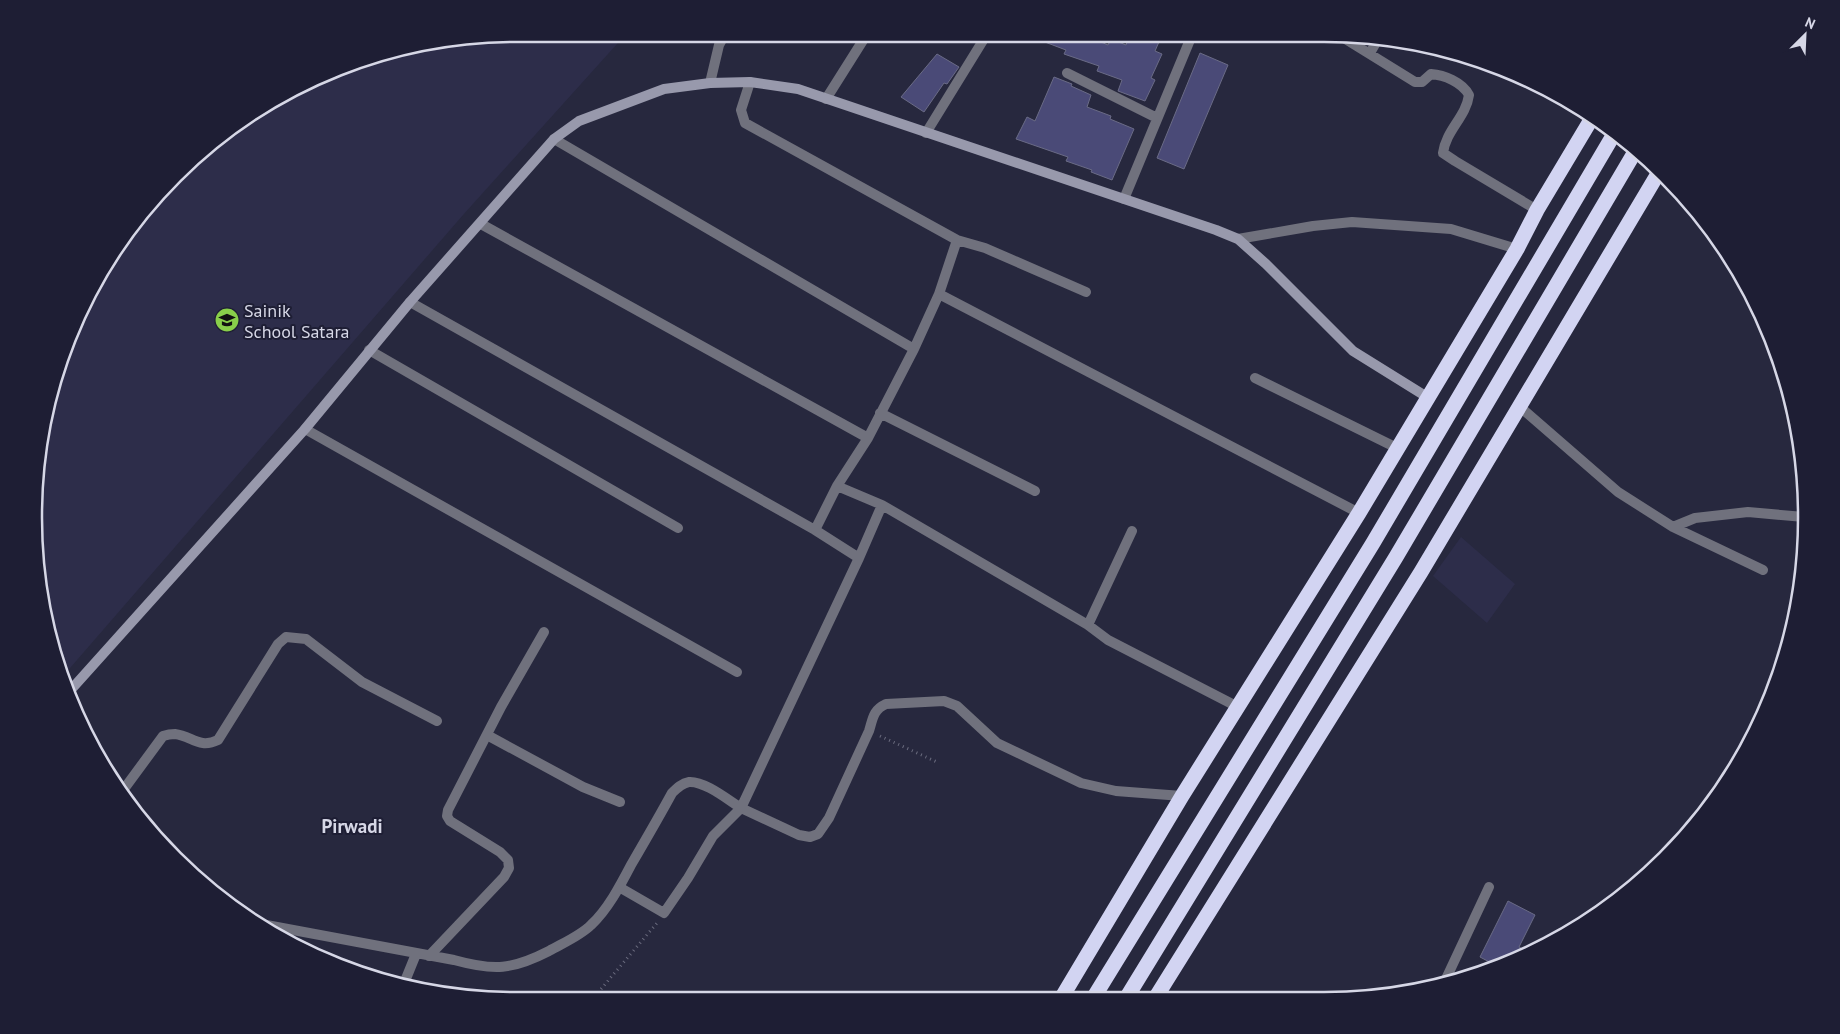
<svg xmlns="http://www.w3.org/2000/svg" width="1840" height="1034" viewBox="0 0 1840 1034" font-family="'PT Sans',sans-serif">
<rect width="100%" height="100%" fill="#27283e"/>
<path fill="#2d2d4a" d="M517,34H626L463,215L64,675L35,548L50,392L115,248L223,133L362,59Z
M1461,537L1515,584L1487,623L1433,576Z"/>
<path fill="#4a4a77" stroke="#6a6b86" d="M1029,34H1082L1108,45L1111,39L1126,45L1130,34L1162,35L1155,51L1162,54L1151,78L1155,80L1145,101L1118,91L1122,80L1097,71L1099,66L1064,54L1066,50L1029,36Z
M1200,53L1228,65L1184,169L1157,158Z
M937,54L959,67L947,84L944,83L924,112L901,97Z
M1054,77L1072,84L1071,86L1091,95L1087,107L1111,116L1110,119L1134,129L1112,180L1091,172L1092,170L1066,161L1068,157L1016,139L1027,117L1035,121Z
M1508,901L1535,915L1519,947L1526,951L1497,966L1480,957Z"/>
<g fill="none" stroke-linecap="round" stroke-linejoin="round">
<path stroke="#6b6c7f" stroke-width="3" stroke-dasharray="1 4" stroke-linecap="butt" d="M880,736L939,763
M601,989L657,923"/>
<path stroke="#70717d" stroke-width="10" d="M1339,35L1415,82H1422L1431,74C1444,75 1462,82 1469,95C1466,117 1446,130 1443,153L1455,161L1537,210
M1370,53L1378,39
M1067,73L1157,118
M750,82L741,110L745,123L957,240L939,294L914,349L868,438L837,486L815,530L859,558
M710,83L719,45L725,34
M826,99L867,34
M926,133L987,34
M554,139L914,349
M1124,199L1192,35
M481,224L868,438
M1238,239L1313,226L1352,222L1451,229L1517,249
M957,240L985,248L1086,292
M939,294L1359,513
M410,302L815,530
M369,350L678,528
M1255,378L1397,448
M1520,407L1618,492L1673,527L1763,570
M880,413L1035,491
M305,429L737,672
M837,486L882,505L1088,625L1108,640L1238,707
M1673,527L1695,518L1748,512L1804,517
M1088,625L1132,531
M487,735L583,787L620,802
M124,789L163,736C166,735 171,734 175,734C192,736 199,749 218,740L278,644L286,637L306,639L362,682L437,721
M619,887L664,913L688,878L713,836L741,808L799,835L810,837L818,834L829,818L869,731C873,718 873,710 886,704L944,701L957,706L997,743L1081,783L1116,791L1182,796
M261,924L454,960C494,971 512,970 549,951C563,943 580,936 591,925C608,909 620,886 631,865C645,841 659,817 672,793C677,788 682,783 689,782C705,781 728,800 741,808L859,558L882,505
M429,956L504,877L509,868L508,860L500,852L450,821L447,816L448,810L501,707L544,632
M1444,983L1489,887
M403,986L416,954"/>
<path stroke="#9899ac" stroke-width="10" d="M68,693L305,429L410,302L554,139L579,121L664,89L710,83L750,82L798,89L1216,230L1238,239L1266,264L1353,351L1427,397"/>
<path stroke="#d2d4f2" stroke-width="15" d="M1062,997L1182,796L1359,513L1517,249L1537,210L1592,118
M1094,997L1373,543L1614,134
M1127,997L1396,557L1636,150
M1156,997L1421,572L1659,172"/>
</g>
<defs>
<symbol id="school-disc" viewBox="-11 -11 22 22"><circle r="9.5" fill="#88cf4a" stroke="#1e1e34"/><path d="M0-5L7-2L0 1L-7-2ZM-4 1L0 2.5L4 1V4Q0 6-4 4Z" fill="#111"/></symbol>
</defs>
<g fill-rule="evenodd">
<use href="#school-disc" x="213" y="306" width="28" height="28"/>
</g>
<g text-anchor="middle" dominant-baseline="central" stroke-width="4" stroke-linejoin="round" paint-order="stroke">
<g font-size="18" fill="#d6d7e6" stroke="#1e1e34" text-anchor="start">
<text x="244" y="310">Sainik<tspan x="244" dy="21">School Satara</tspan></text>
</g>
<g font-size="19" font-weight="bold" fill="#d6d7e6" stroke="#1e1e34">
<text x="352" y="826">Pirwadi</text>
</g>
</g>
<path d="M0 0H1840V1034H0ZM516 42H1324A474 474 0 0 1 1798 516V518A474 474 0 0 1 1324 992H516A474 474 0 0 1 42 518V516A474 474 0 0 1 516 42Z" fill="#1e1e34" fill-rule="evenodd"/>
<path fill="none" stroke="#d6d7e6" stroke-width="2.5" d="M516 42H1324A474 474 0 0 1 1798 516V518A474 474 0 0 1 1324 992H516A474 474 0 0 1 42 518V516A474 474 0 0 1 516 42Z"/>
<g transform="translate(1805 35) rotate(24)" stroke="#1e1e34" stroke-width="4" paint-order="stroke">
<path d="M0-4L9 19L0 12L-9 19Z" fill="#d6d7e6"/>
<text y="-8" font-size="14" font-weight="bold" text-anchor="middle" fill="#d6d7e6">N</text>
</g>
</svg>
